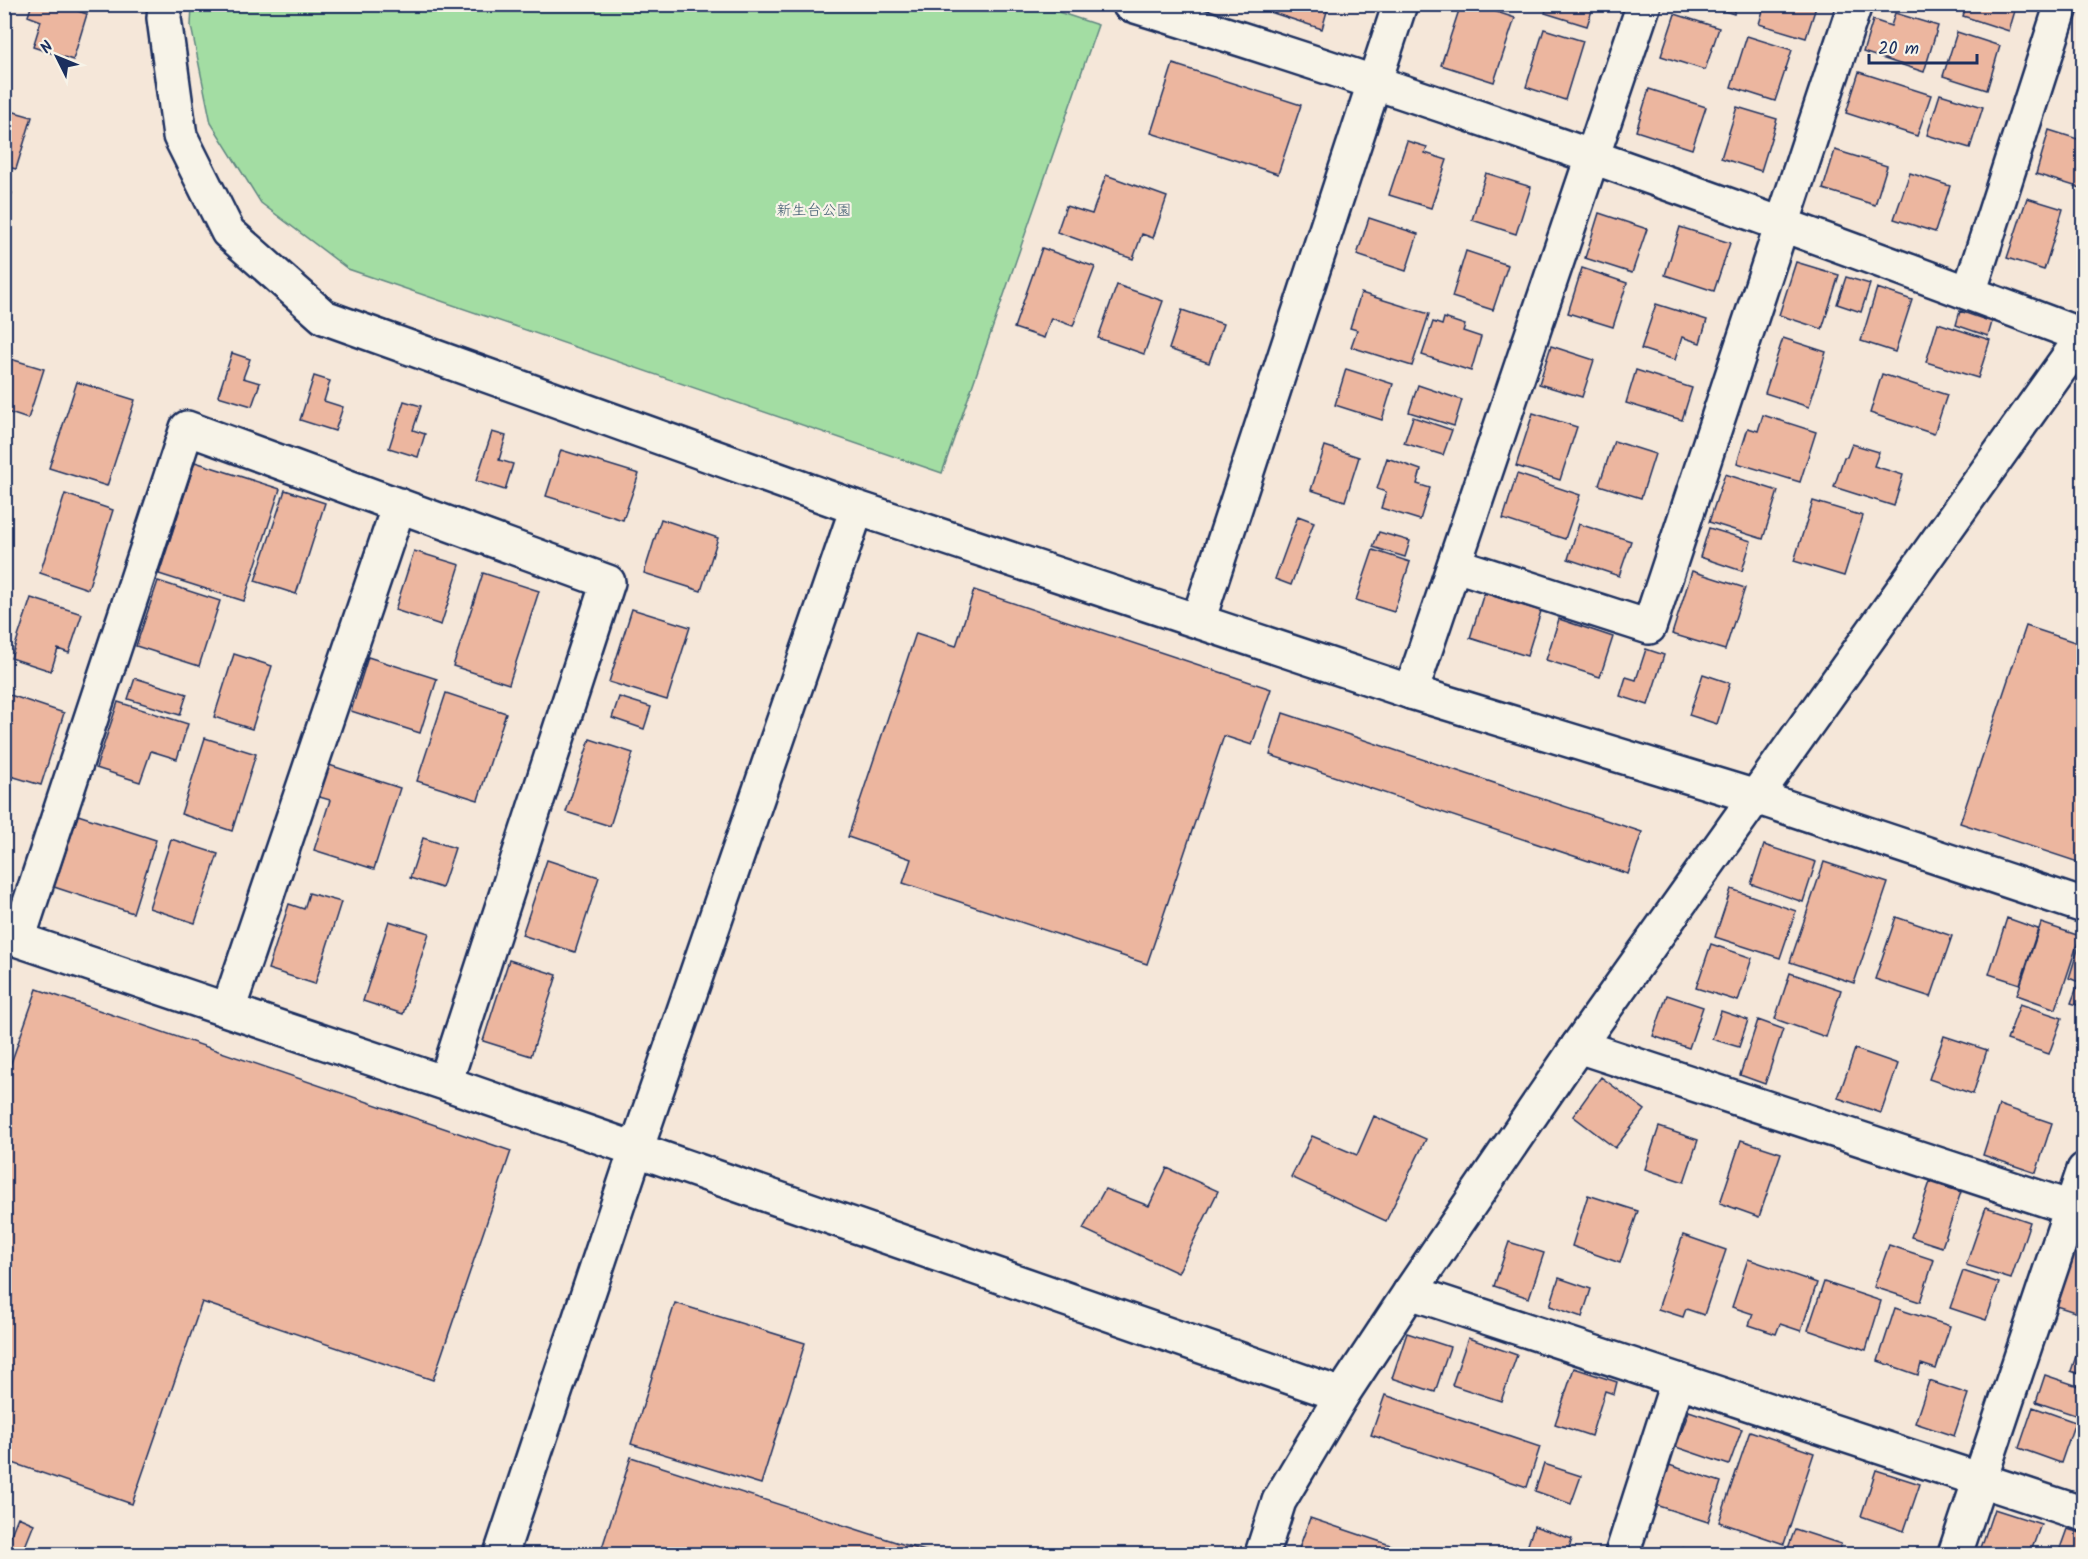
<svg xmlns="http://www.w3.org/2000/svg" width="2088" height="1559" viewBox="0 0 2088 1559" font-family="Kalam,'Klee One',sans-serif">
<rect width="100%" height="100%" fill="#f5e7d9"/>
<filter id="ink" filterUnits="userSpaceOnUse"><feTurbulence type="fractalNoise" baseFrequency=".0167" numOctaves="2"/><feDisplacementMap in="SourceGraphic" scale="12" xChannelSelector="R" yChannelSelector="G"/><feConvolveMatrix kernelMatrix="1 2 1 2 8 2 1 2 1" color-interpolation-filters="sRGB"/></filter>
<g filter="url(#ink)">
<path fill="#a3dda3" stroke="#5f8680" stroke-width="1.5" d="M192,5L1034,4L1098,25L942,473L348,269L261,203L211,123L191,26Z"/>
<path fill="#ecb69f" stroke="#1b2f5e" stroke-width="1.5" d="M32,4H80L78,11L87,14L73,60L33,47L41,21L28,16Z
M1263,4H1329L1322,29L1261,9Z
M1461,4H1473L1515,18L1494,82L1441,65Z
M1548,4H1594L1587,26L1545,13Z
M1704,4H1737L1734,14Z
M1765,4H1817L1806,38L1759,24Z
M1967,4H2017L2009,31L1963,16Z
M1895,13L1938,26L1924,72L1863,52L1873,20L1891,26Z
M1675,14L1719,28L1705,70L1661,56Z
M1544,29L1583,41L1565,100L1526,87Z
M1957,32L2000,46L1987,90L1943,76Z
M1747,36L1792,50L1775,101L1731,87Z
M1173,64L1301,105L1278,174L1151,133Z
M1859,72L1931,95L1917,136L1846,113Z
M1649,89L1706,107L1692,149L1636,131Z
M1940,94L1983,107L1970,148L1927,135Z
M1737,107L1777,119L1761,171L1721,158Z
M4,109L32,117L16,169L4,166Z
M2049,130L2084,141V189L2036,174Z
M1407,141L1427,147L1425,153L1447,160L1431,208L1389,195Z
M1835,150L1887,166L1875,205L1823,189Z
M1486,173L1531,187L1516,234L1472,220Z
M1910,173L1950,186L1935,232L1894,219Z
M1106,175L1167,197L1153,238L1142,234L1133,259L1057,232L1066,206L1092,214Z
M4,190L12,193L4,217Z
M2027,198L2063,209L2044,270L2007,258Z
M1599,213L1647,229L1632,273L1585,258Z
M1369,218L1418,234L1406,271L1357,255Z
M1680,227L1730,243L1714,291L1665,275Z
M1042,248L1095,267L1073,326L1051,318L1044,338L1014,328Z
M1466,251L1508,265L1493,310L1452,297Z
M1796,262L1839,275L1822,329L1779,315Z
M1582,268L1627,283L1613,327L1568,313Z
M1846,277L1870,284L1861,312L1837,304Z
M1117,285L1163,301L1144,354L1098,338Z
M1877,288L1912,300L1895,352L1861,341Z
M1361,293L1429,314L1412,366L1351,347L1357,330L1350,328Z
M1656,304L1707,320L1700,343L1682,337L1675,360L1641,349Z
M1182,310L1223,324L1209,363L1169,349Z
M1960,311L1992,322L1988,336L1956,325Z
M1444,318L1465,325L1463,331L1481,337L1471,371L1422,355L1433,322L1442,325Z
M1938,323L1990,340L1978,378L1926,362Z
M1783,338L1826,352L1809,407L1765,393Z
M1551,346L1594,360L1582,397L1539,384Z
M232,353L250,359L243,378L260,383L252,406L218,396Z
M4,357L44,369L28,419L4,411Z
M1346,369L1393,384L1382,420L1335,405Z
M1636,370L1692,388L1682,420L1626,403Z
M1882,374L1947,395L1934,434L1870,413Z
M314,376L330,381L324,401L343,407L335,431L300,420Z
M77,382L135,400L107,486L49,468Z
M1418,385L1462,400L1454,426L1409,412Z
M404,401L421,406L413,430L425,434L418,457L389,448Z
M1533,413L1577,427L1560,480L1516,466Z
M1763,415L1816,432L1800,482L1737,463L1748,428L1758,431Z
M1413,417L1452,430L1443,455L1404,443Z
M492,432L506,436L499,460L513,464L505,490L476,481Z
M1614,441L1655,454L1641,498L1599,485Z
M1852,444L1879,452L1874,466L1903,475L1894,506L1834,487L1844,457H1847Z
M1325,446L1359,457L1345,501L1311,490Z
M561,450L639,474L623,520L546,496Z
M1387,458L1421,470L1417,484L1430,488L1420,520L1381,508L1386,492L1377,489Z
M195,462L280,489L244,601L159,574Z
M4,470L10,472L4,490Z
M1517,474L1580,495L1565,539L1503,519Z
M1725,474L1778,491L1763,539L1709,522Z
M285,490L325,503L296,594L255,581Z
M65,494L113,510L88,589L40,573Z
M1813,501L1863,516L1844,576L1794,561Z
M1298,516L1314,522L1291,585L1275,579Z
M661,519L718,538L701,591L644,573Z
M1579,524L1631,541L1619,576L1568,559Z
M1709,528L1751,541L1742,571L1700,557Z
M1379,532L1410,541L1405,557L1373,547Z
M1373,550L1410,562L1394,612L1356,600Z
M414,551L460,565L441,625L395,610Z
M1692,571L1745,588L1725,650L1672,634Z
M483,573L539,591L509,684L453,666Z
M158,581L220,601L199,666L136,646Z
M974,590L1271,689L1252,745L1224,736L1147,964L903,883L911,859L848,837L916,633L956,646Z
M1484,593L1541,611L1527,656L1470,638Z
M31,598L82,614L69,653L58,649L51,671L11,658Z
M632,609L690,627L667,700L609,682Z
M1559,619L1613,637L1600,677L1546,660Z
M2026,626L2084,645V864L1960,823Z
M1646,649L1664,655L1648,705L1620,696L1626,677L1636,680Z
M234,654L272,666L252,729L214,717Z
M368,657L437,679L420,733L351,711Z
M1703,674L1730,683L1717,724L1689,715Z
M135,678L187,694L180,715L128,699Z
M4,693L64,713L41,785L4,774Z
M446,693L506,713L478,800L417,781Z
M619,697L651,707L644,729L612,718Z
M118,702L188,724L177,759L151,751L140,782L96,768Z
M1283,713L1642,832L1628,874L1270,755Z
M205,738L256,754L232,831L181,814Z
M590,739L633,753L610,826L566,812Z
M326,764L400,788L374,869L314,850L330,800L316,796Z
M78,815L156,840L133,913L54,887Z
M423,838L455,848L442,888L410,878Z
M171,839L218,854L195,923L149,908Z
M1764,845L1816,862L1803,902L1751,884Z
M547,860L599,877L575,952L522,935Z
M1824,862L1888,883L1854,983L1790,962Z
M1731,889L1796,911L1780,958L1715,937Z
M309,893L341,902L315,984L268,969L289,904L304,909Z
M1896,917L1952,936L1931,997L1875,979Z
M2007,918L2038,929L2020,984L1989,974Z
M389,921L429,933L403,1014L363,1001Z
M2041,923L2080,936L2056,1009L2017,995Z
M2080,943L2084,944V1007L2071,1003L2079,982L2069,978Z
M1711,944L1752,958L1738,1001L1696,988Z
M509,960L557,975L531,1056L483,1041Z
M1790,973L1841,990L1826,1037L1775,1019Z
M37,989L511,1151L433,1380L202,1302L132,1504L4,1460V1083Z
M1667,995L1703,1007L1689,1048L1653,1036Z
M2020,1004L2062,1018L2049,1054L2007,1040Z
M1721,1011L1748,1020L1739,1047L1712,1039Z
M1758,1020L1783,1029L1765,1084L1740,1075Z
M1944,1036L1987,1050L1973,1094L1929,1079Z
M1855,1049L1898,1064L1881,1113L1838,1098Z
M1601,1077L1645,1110L1615,1148L1573,1116Z
M1999,1105L2052,1123L2036,1173L1983,1155Z
M1374,1116L1426,1139L1386,1221L1291,1177L1312,1136L1357,1155Z
M1659,1127L1698,1140L1684,1182L1645,1169Z
M1741,1140L1781,1153L1759,1217L1720,1203Z
M1167,1168L1218,1191L1178,1273L1083,1229L1105,1189L1149,1206Z
M1930,1182L1961,1192L1942,1247L1911,1237Z
M1588,1195L1638,1211L1620,1263L1572,1246Z
M1986,1207L2030,1222L2011,1279L1966,1265Z
M1683,1235L1726,1250L1704,1315L1686,1309L1683,1317L1658,1309Z
M1509,1242L1544,1253L1529,1298L1494,1286Z
M1889,1245L1934,1260L1920,1302L1874,1287Z
M2071,1252L2084,1256V1315L2053,1305Z
M1748,1259L1817,1283L1801,1331L1780,1324L1776,1334L1749,1325L1753,1314L1732,1307Z
M1963,1271L1999,1283L1986,1320L1950,1308Z
M1559,1278L1591,1289L1582,1317L1550,1306Z
M1824,1282L1881,1301L1866,1350L1808,1330Z
M675,1303L805,1343L761,1484L631,1444Z
M1895,1308L1950,1326L1936,1369L1921,1364L1918,1375L1878,1361Z
M1407,1333L1450,1347L1435,1392L1392,1378Z
M1468,1338L1517,1355L1501,1401L1452,1385Z
M2077,1353L2084,1356V1376L2071,1371Z
M1574,1368L1617,1382L1614,1394L1605,1391L1591,1436L1555,1424Z
M2045,1375L2084,1388V1418L2036,1402Z
M1929,1381L1968,1394L1954,1436L1915,1423Z
M1385,1395L1540,1447L1527,1487L1371,1435Z
M2033,1407L2075,1422L2061,1463L2019,1448Z
M1689,1411L1742,1429L1729,1465L1676,1447Z
M1750,1431L1814,1453L1784,1544L1719,1522Z
M631,1457L899,1543L935,1554H600Z
M1544,1464L1581,1476L1571,1504L1535,1491Z
M1666,1464L1721,1482L1708,1522L1652,1504Z
M1876,1470L1920,1484L1904,1531L1861,1516Z
M1994,1509L2041,1524L2030,1554H1979Z
M18,1517L34,1524L22,1554H4V1536L10,1537Z
M1310,1518L1417,1554H1297Z
M1534,1526L1572,1539L1567,1554H1525Z
M1795,1529L1841,1544L1837,1554H1786Z
M2067,1529L2084,1534V1554H2058Z
M1683,1548L1703,1554H1681Z"/>
<g fill="none" stroke-linecap="round" stroke-linejoin="round">
<defs>
<path id="minor" d="M1129,4C1451,103 1768,217 2083,336
M1969,293L2062,4
M1456,565L1649,627L1855,4
M1411,692L1644,4
M4,935L445,1083L1342,1395
M18,939L187,428L608,582L445,1083
M228,1010L399,505
M1578,1046L2071,1208
M1410,1292L2084,1514
M1622,1554L1678,1380
M1955,1554L2084,1170"/>
<path id="tertiary" d="M165,4L164,18L180,136L228,232L324,317L857,508L1411,692L1756,797L2084,906
M1198,621L1400,4
M501,1554L636,1150L857,508
M1262,1554L1279,1501L1342,1395L1410,1292L1578,1046L2084,335"/>
</defs>
<use href="#minor" stroke="#1b2f5e" stroke-width="38"/>
<use href="#tertiary" stroke="#1b2f5e" stroke-width="38"/>
<use href="#minor" stroke="#f7f3e8" stroke-width="33"/>
<use href="#tertiary" stroke="#f7f3e8" stroke-width="33"/>
</g>
</g>
<g text-anchor="middle" dominant-baseline="central" stroke-width="4.5" stroke-linejoin="round" paint-order="stroke">
<g font-size="15" fill="#3d5a6f" stroke="#f7f3e8">
<text x="814" y="211">新生台公園</text>
</g>
</g>
<rect width="2088" height="1559" fill="none" stroke="#f7f3e8" stroke-width="24"/>
<rect x="12" y="12" width="2064" height="1535" fill="none" stroke="#1b2f5e" stroke-width="2" filter="url(#ink)"/>
<g transform="translate(57 57) rotate(313)" stroke="#f7f3e8" stroke-width="4.5" paint-order="stroke">
<path d="M0-4.5L10 22L0 15L-10 22Z" fill="#1b2f5e"/>
<text y="-9" font-size="16" font-weight="bold" text-anchor="middle" fill="#1b2f5e">N</text>
</g>
<path d="M1869 54v9h108v-9" fill="none" stroke="#1b2f5e" stroke-width="3"/>
<text x="1878" y="54" font-size="18" fill="#1b2f5e" stroke="#f7f3e8" stroke-width="4.5" paint-order="stroke">20 m</text>
</svg>
